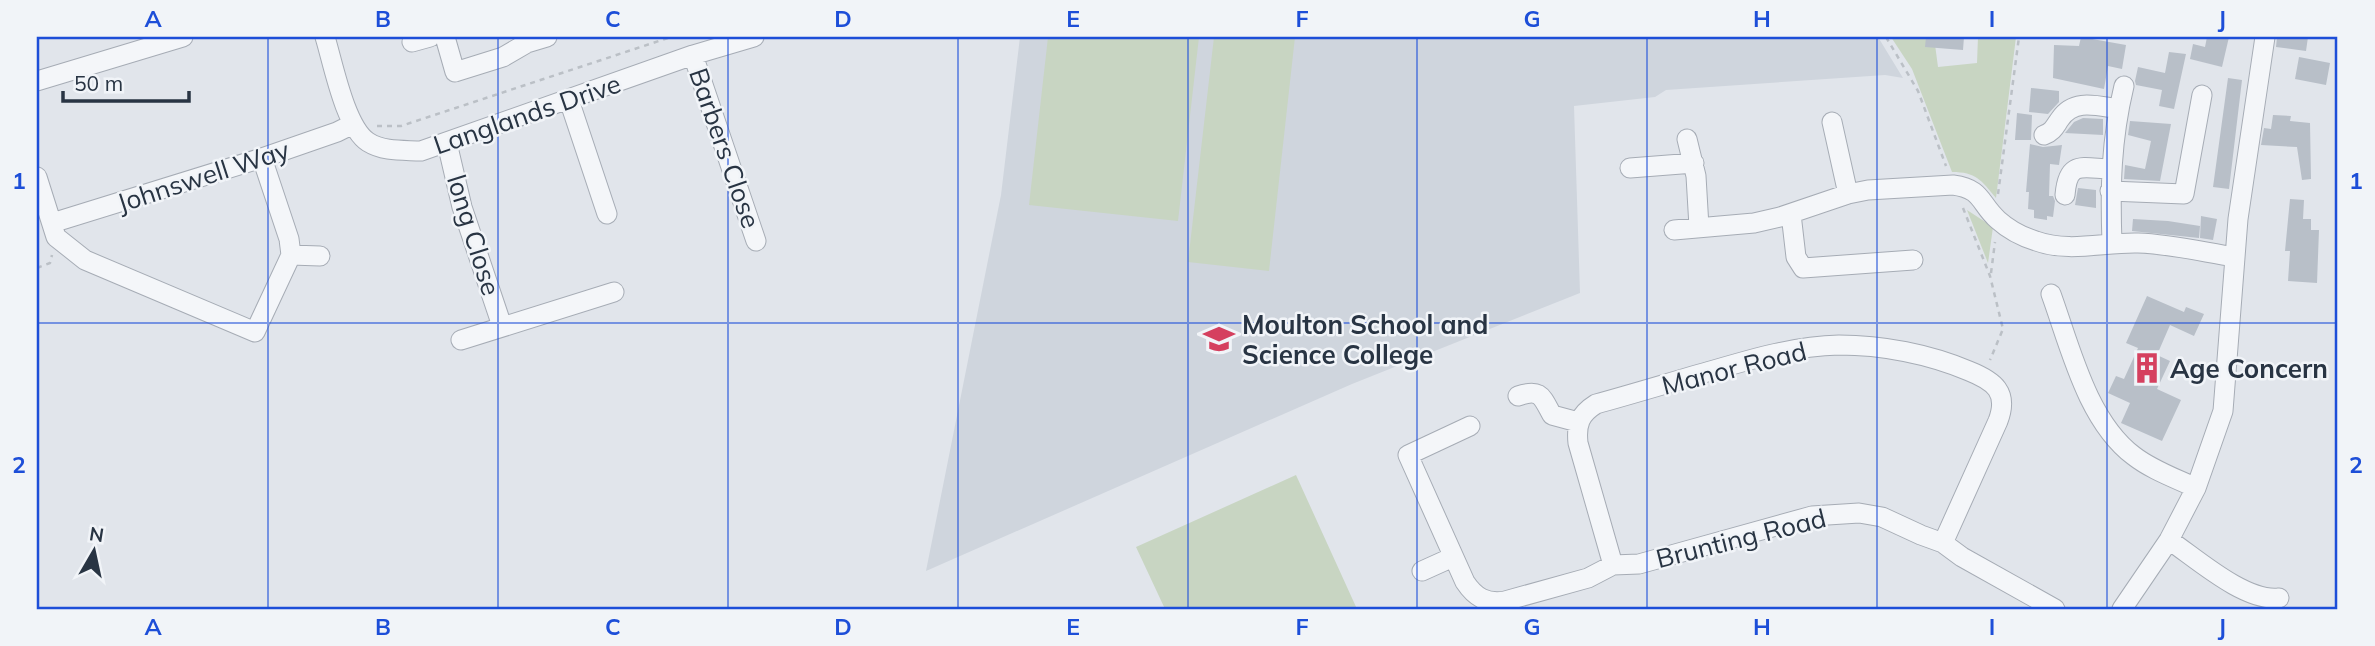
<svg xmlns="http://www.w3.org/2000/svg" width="2375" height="646" viewBox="0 0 2375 646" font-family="Mulish,sans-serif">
<rect width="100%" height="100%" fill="#e1e5eb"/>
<path fill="#cfd5dd" d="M1020,37H1878L1903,78L1885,75L1666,90L1655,97L1574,106L1580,293L1352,384L926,571L1001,195Z"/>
<path fill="#c8d5c2" d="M1048,37H1199L1178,221L1029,205Z
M1214,37H1295L1269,271L1188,262Z
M1891,37H1934L1938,67L1977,63L1978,37H2016L1996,198C1981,180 1976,172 1952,172L1912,69Z
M1967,210L1993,227L1988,263Z
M1296,475L1357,609H1165L1136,547Z"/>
<path fill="#b8bfc8" d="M1926,37H1964L1963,50L1925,47Z
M2081,37L2126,45L2122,69L2108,66L2104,89L2053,78L2054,45L2079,46Z
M2207,37H2229L2222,67L2190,59L2193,44L2205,47Z
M2277,37H2308L2306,51L2276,47Z
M2169,52L2186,54L2174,109L2159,106L2162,90L2136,85L2135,81L2138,67L2165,73Z
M2299,57L2330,63L2326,85L2295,79Z
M2228,78L2242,80L2229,189L2213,187Z
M2031,88L2059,91V102L2048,114L2029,112Z
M2017,113L2032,115L2031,140H2015Z
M2273,115L2291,116L2290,121L2310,123L2311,179L2302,180L2297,147L2261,145L2264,128L2271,129Z
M2083,118L2103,119V135L2065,133L2074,122Z
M2130,121L2171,124L2160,181L2124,179L2125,165L2145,169L2151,141L2128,135Z
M2030,144L2043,147L2062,145L2059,165L2050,164L2049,196H2053L2055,201L2053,217L2047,216V220L2034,218V210L2028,209L2029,192H2026Z
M2078,188L2096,190V208L2075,205Z
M2290,199L2304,200L2303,219H2311V230H2319L2317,283L2288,281L2290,251H2285Z
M2201,216L2217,219L2213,240L2200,238Z
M2133,219L2168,221L2200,226L2199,238L2132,231Z
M2147,296L2184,312L2186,307L2204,314L2194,336L2170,325L2157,355L2170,361L2157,389L2181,400L2162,441L2121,423L2130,403L2108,393L2116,376L2124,379L2138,348L2126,343Z"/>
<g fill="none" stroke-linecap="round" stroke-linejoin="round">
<defs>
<path id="minor" d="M325,37C333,63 345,127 368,142C384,152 403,150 421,151L693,55L754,37
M445,37L455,72L503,57L527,43L547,37
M412,42L430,37
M693,55L756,241
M37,81L183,37
M569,100L607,214
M1832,122L1848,194
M2044,135C2053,132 2055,126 2060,119C2074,98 2097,106 2119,109
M1687,139L1696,176L1699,227
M447,143L462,207L502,326
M1630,168L1694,163
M37,177L56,237L85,260L255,332L291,255L289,239L262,158
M2110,191L2184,194L2202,95
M2065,195C2068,160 2082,168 2110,169
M1791,214L1796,257L1803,268L1913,260
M52,223L262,158L337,132L353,124
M1674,230L1754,223L1780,217L1848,194L1868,190L1953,185C1983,189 1979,203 1998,220C2008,229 2023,237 2036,241C2069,253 2104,242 2138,243C2171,244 2203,252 2235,257
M2112,243C2110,188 2111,140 2124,86
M291,255L320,256
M2051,294C2070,346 2087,421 2134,456C2152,470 2175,478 2196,488
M461,340L614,292
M1518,396C1541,388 1542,397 1552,415L1578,422
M1470,426L1408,455L1465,582C1475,597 1486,604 1505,601L1588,578L1613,565L1639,564L1812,516L1859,513L1882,517L1921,535L1943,543L1962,557L2055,609
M2169,540C2197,559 2245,602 2279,598
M1613,565L1578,443C1576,424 1580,414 1596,404C1636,393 1675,381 1714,370C1755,358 1796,346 1839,345C1882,345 1929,354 1969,371C1994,381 2009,392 1998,421L1943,543
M1422,571L1453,557
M2122,609L2169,540L2196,488L2223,411L2238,219L2265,37"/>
</defs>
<use href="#minor" stroke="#a6acb5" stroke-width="21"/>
<path stroke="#bbc0c6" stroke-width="2.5" stroke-dasharray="5 5" stroke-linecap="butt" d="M1886,37L1918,91L1946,166
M377,126H401L671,37
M1998,194L2019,37
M1963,208L1990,276L2003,329L1990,360
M37,268L50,263L52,255
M1991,273L1995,242"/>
<use href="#minor" stroke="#f4f6f9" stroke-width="19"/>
</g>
<path fill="none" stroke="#1d4ed8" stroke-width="2" stroke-opacity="0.55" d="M268,37V609M498,37V609M728,37V609M958,37V609M1188,37V609M1417,37V609M1647,37V609M1877,37V609M2107,37V609M37,323H2338"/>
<defs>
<symbol id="school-bare" viewBox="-9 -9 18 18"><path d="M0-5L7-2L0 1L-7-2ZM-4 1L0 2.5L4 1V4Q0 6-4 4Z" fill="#d5405f" stroke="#f1f4f8" stroke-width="2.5" paint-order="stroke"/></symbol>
<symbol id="building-bare" viewBox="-9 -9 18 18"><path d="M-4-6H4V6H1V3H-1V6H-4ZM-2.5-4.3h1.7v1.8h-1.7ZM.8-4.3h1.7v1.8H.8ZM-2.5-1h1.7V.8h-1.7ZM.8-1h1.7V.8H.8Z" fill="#d5405f" stroke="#f1f4f8" stroke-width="2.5" paint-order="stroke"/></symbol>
</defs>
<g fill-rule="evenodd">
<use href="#school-bare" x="1197" y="317" width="44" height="44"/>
<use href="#building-bare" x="2125" y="346" width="44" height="44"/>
</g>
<g text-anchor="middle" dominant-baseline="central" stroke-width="5" stroke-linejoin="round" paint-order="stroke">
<g font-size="26" fill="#283443" stroke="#f1f4f8">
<text transform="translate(527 114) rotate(-19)">Langlands Drive</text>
<text transform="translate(725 148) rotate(71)">Barbers Close</text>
<text transform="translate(203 176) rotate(-18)">Johnswell Way</text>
<text transform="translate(474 235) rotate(73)">long Close</text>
<text transform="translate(1734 368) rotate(-14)">Manor Road</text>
<text transform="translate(1741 538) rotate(-14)">Brunting Road</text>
</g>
<g font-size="26" font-weight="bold" fill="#283443" stroke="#f1f4f8" text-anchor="start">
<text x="1242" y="324">Moulton School and<tspan x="1242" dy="30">Science College</tspan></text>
<text x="2170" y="368">Age Concern</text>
</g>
</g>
<rect width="2375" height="646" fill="none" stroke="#f1f4f8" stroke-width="77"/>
<g transform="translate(94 551) rotate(9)" stroke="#f1f4f8" stroke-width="5" paint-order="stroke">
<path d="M0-5L12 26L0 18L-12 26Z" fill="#283443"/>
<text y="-10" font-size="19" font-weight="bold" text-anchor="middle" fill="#283443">N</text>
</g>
<path d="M63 91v10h126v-10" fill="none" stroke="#283443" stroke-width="3.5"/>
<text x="74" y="91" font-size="21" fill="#283443" stroke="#f1f4f8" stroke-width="5" paint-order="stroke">50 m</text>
<rect x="38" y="38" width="2298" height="570" fill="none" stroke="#1d4ed8" stroke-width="2.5"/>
<g font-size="23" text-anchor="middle" font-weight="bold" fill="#1d4ed8">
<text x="153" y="27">A</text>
<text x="383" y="27">B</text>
<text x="613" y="27">C</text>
<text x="843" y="27">D</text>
<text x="1073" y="27">E</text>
<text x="1302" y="27">F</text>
<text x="1532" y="27">G</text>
<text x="1762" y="27">H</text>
<text x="1992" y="27">I</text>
<text x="2222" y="27">J</text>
<text x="19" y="189">1</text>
<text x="2356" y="189">1</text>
<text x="19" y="473">2</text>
<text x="2356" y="473">2</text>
<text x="153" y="635">A</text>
<text x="383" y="635">B</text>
<text x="613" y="635">C</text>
<text x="843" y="635">D</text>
<text x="1073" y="635">E</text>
<text x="1302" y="635">F</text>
<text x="1532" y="635">G</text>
<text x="1762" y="635">H</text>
<text x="1992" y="635">I</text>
<text x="2222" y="635">J</text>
</g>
</svg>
